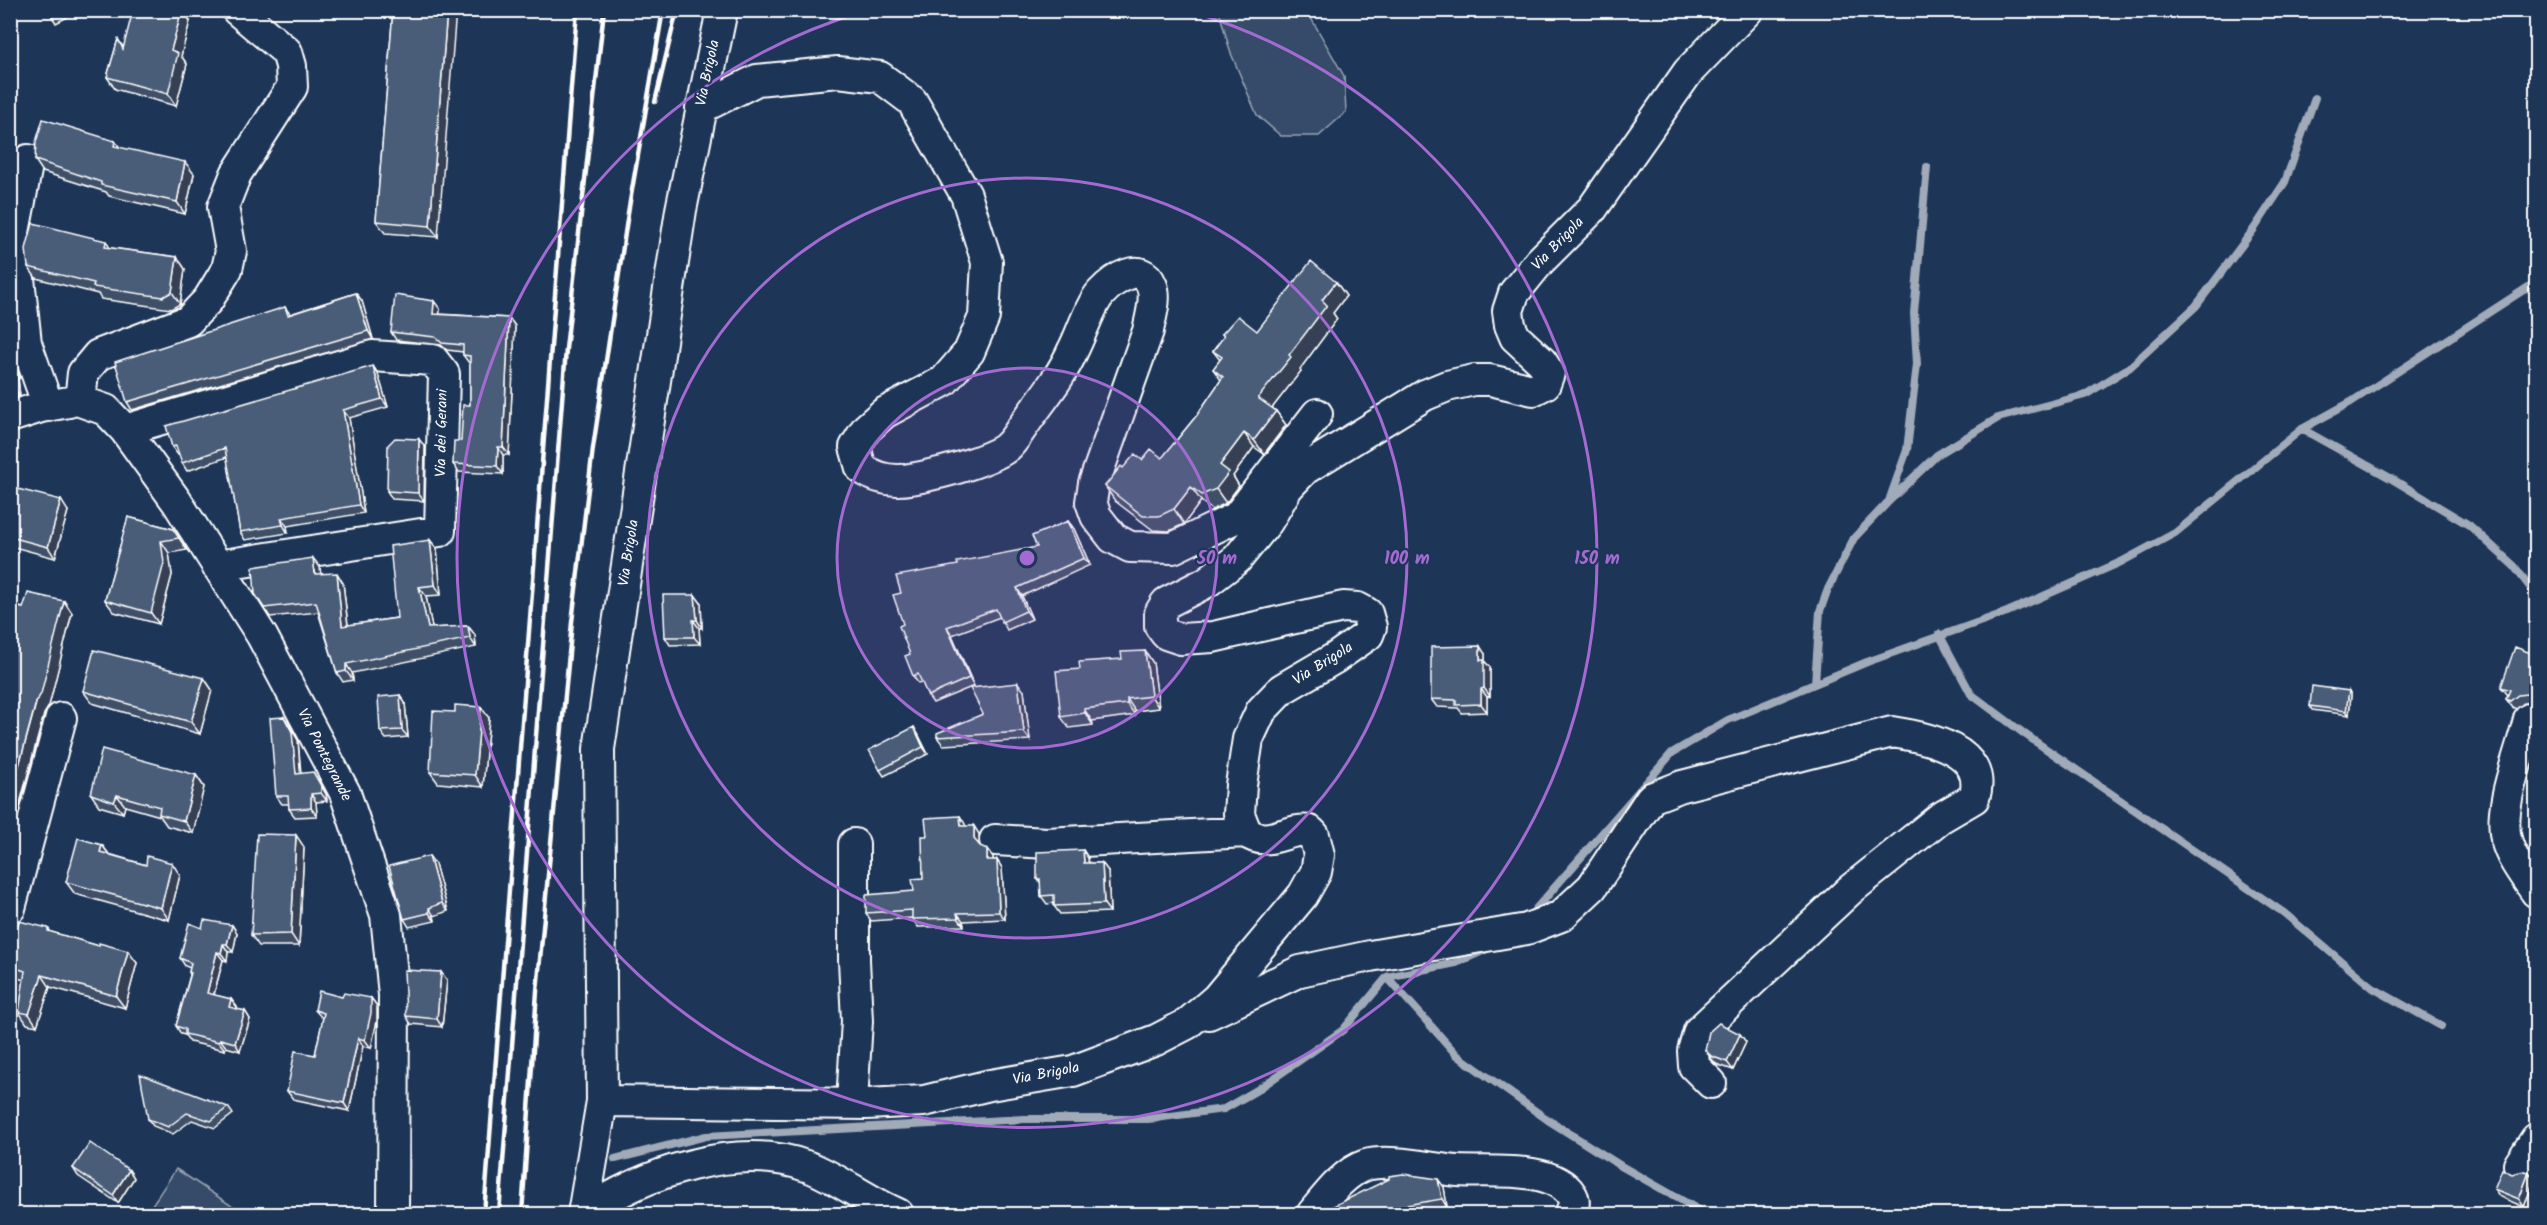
<svg xmlns="http://www.w3.org/2000/svg" width="2547" height="1225" viewBox="0 0 2547 1225" font-family="Kalam,sans-serif">
<rect width="100%" height="100%" fill="#1d3557"/>
<filter id="ink" filterUnits="userSpaceOnUse"><feTurbulence type="fractalNoise" baseFrequency=".0167" numOctaves="2"/><feDisplacementMap in="SourceGraphic" scale="12" xChannelSelector="R" yChannelSelector="G"/><feConvolveMatrix kernelMatrix="1 2 1 2 8 2 1 2 1" color-interpolation-filters="sRGB"/></filter>
<g filter="url(#ink)">
<path fill="#364b69" stroke="#9aa5b4" stroke-width="1.5" d="M1219,11H1307L1344,76L1346,112L1319,136H1281L1257,115L1230,51Z
M176,1169L244,1214H146Z"/>
<g fill="none" stroke-linecap="round" stroke-linejoin="round">
<path stroke="#a0aab8" stroke-width="8" d="M2302,429L2392,479L2469,525L2514,566L2536,595
M1890,498L1907,450L1917,364L1914,313L1927,167
M1939,634L1971,694L2026,735L2284,913L2373,988L2441,1026
M1815,683L1820,611L1828,589L1854,538L1890,500L1937,455L1998,418L2085,395L2130,367L2196,306L2254,229L2285,182L2315,98
M1535,910L1672,753L1728,720L1867,662L2007,612L2121,562L2175,533L2302,429L2351,402L2536,282
M1387,977L1457,1055L1548,1120L1621,1166L1706,1214
M615,1159L706,1136L1024,1119H1148L1224,1109L1257,1090L1343,1030L1387,977L1456,963L1489,948"/>
<defs>
<path id="minor" d="M237,10L287,52L291,66L292,87L236,174L223,207L231,251L227,269L208,300L188,321L98,355L83,373L80,401L106,410L125,430L177,502L262,636L345,793L386,915L394,995L393,1214
M701,108L757,80L838,72L880,77L912,101L966,195L987,262L984,317L969,352L944,381L884,413L866,429L855,447L861,468C885,485 908,481 934,474C950,471 996,457 1007,447C1014,441 1020,430 1026,422C1043,398 1061,377 1073,350C1081,335 1090,305 1101,293C1113,280 1142,259 1152,286C1157,299 1150,319 1148,331L1094,483L1091,502L1096,516L1113,538L1130,547L1173,548L1237,517L1317,414
M28,160L14,232L26,343L48,406
M10,417L41,407L69,402
M125,430L372,356L433,360L444,374L440,531L217,566
M2529,719C2521,753 2498,805 2506,839C2511,859 2525,876 2536,892
M995,840L1047,843L1246,832
M10,908L61,718
M1209,1014L1300,971L1370,956L1527,929L1561,916L1592,887L1651,798L1682,786L1892,732C1926,737 1990,750 1974,798L1940,818L1850,890L1699,1031L1693,1051L1694,1066L1711,1083
M602,1101L867,1104L924,1101L990,1085L1073,1071L1156,1040L1187,1024L1217,998L1303,895L1316,872L1319,855L1314,835L1310,831C1287,827 1268,849 1246,832L1239,814L1241,785L1248,739L1261,711L1282,689L1335,658L1368,635L1371,627L1367,613L1358,608L1343,607L1213,637L1181,639L1166,634L1160,626V613L1166,603L1207,582L1237,559L1268,521L1288,487L1305,469L1425,395L1447,386L1474,380H1490L1533,390L1545,384L1549,373L1542,362L1515,337L1510,325L1508,311L1514,293L1540,261L1592,209L1688,72L1748,10
M852,1102L857,1021L854,960V844
M2519,1165L2536,1139
M583,1214L602,1101L599,749L681,210L722,10
M584,1214C642,1173 739,1140 809,1167C840,1179 867,1201 898,1214
M1312,1214C1326,1197 1344,1172 1366,1165C1390,1158 1432,1169 1458,1171C1489,1173 1552,1165 1571,1194C1576,1201 1574,1207 1570,1214"/>
</defs>
<use href="#minor" stroke="#fff" stroke-width="34"/>
<use href="#minor" stroke="#1d3557" stroke-width="30"/>
<path stroke="#fff" stroke-width="4.5" d="M655,102L677,10
M484,1214L577,10
M499,1214L566,349L604,10
M522,1214L537,991L572,622L593,448L628,213L663,10"/>
</g>
<path fill="#405068" stroke="#fff" stroke-width="1.5" d="M48,10H81L56,23Z
M393,10L438,237L385,233L376,221Z
M1486,10H1494L1488,14Z
M190,21L181,56L187,64L176,106L115,89L107,77L118,39L123,47Z
M120,148L194,174L185,214L109,196L106,192L43,172L35,160Z
M106,241L110,248L177,257L185,269L180,304L171,309L101,299L98,294L36,278L28,267Z
M1336,282L1346,296L1333,313L1337,319L1300,369L1301,371L1272,408L1276,411L1286,425L1264,454L1254,447L1233,476L1239,486L1226,503L1212,510L1201,501L1184,524L1169,531L1153,530L1115,501L1105,486L1123,468L1142,460L1162,458L1197,415L1221,380L1213,369L1220,360L1213,351L1224,337L1222,334L1257,331Z
M356,293L362,301L373,339L132,410L127,402L285,307L290,314Z
M440,309L439,314L509,318L515,326L509,455H503V474L459,472L453,464L461,441L470,405V363H469L463,355V352L447,350L441,345L396,340L391,332Z
M10,348L20,378L18,379L20,396L10,397Z
M373,366L378,374L388,407L349,418L364,513L287,526L288,533L245,540L240,532L227,457L187,471L182,463L179,455H178L172,447Z
M425,447L424,501L392,499L387,491Z
M10,487L68,511L55,558L10,546Z
M128,517L173,529L187,550L169,553L172,575L159,624L114,612L105,600Z
M1068,521L1074,529L1090,565L1022,596L1032,619L1007,630L1000,617L952,635L974,686L933,703L928,696L922,682L918,683L913,676L910,654L903,624L901,593L958,565L1037,547Z
M430,540L437,549L441,595L426,596L432,628L468,626L475,635L476,647L352,673L353,680L343,682L337,673L318,612L270,617L255,594L320,567V574L343,583L348,625L397,618Z
M695,595L701,603L702,628H699L700,644L670,645L665,637Z
M64,601L72,613L49,706L44,714L19,807L10,804V605L23,608Z
M1145,651L1153,663L1159,708L1135,711V715L1092,721L1093,725L1069,728L1061,717L1080,669L1122,659Z
M1485,654V662L1490,667V696L1487,697V712L1462,713L1458,708L1437,707L1431,699Z
M2536,655V704L2533,702L2524,703L2516,709L2512,707L2506,699L2508,695L2501,687Z
M204,678L212,690L200,734L92,703L83,691Z
M1024,691L1030,740L943,745L937,737L983,714Z
M2349,691L2351,695L2349,715L2312,710L2310,706Z
M400,695L405,703L408,737L386,739L380,731Z
M284,717L289,725L298,740L301,773L319,780L326,794L327,801L316,802L317,816L295,817L289,809V804H282L276,796Z
M489,718L483,787L438,783L430,772Z
M914,727L918,734L928,754L884,776L880,770Z
M196,775L204,787L193,833L167,826L160,816L125,806L123,813L99,806L91,794Z
M960,816L965,826L979,834V846L993,857V860H997L1002,868L1005,919L963,921L964,926L918,927L912,918L871,921L866,913L914,891L923,878L927,836Z
M102,845L109,854L180,875L169,920L75,894L66,882Z
M304,847L299,946H259L251,935Z
M1083,850L1088,858L1089,863H1102L1108,871L1110,912L1060,914L1054,906V903L1047,904L1041,896V883L1037,879Z
M429,856L435,864L448,911L434,916L435,921L409,927L404,919Z
M232,925L237,933L233,952H228L227,961L223,960L214,995L231,999L237,1007L236,1009L245,1011L250,1019L240,1051L226,1047L225,1050L190,1042L185,1035L181,1034L176,1026L190,975L189,972L190,968L185,966L180,958L202,928Z
M48,928L51,932L99,946L137,963L125,1008L50,987L37,1026L27,1024L19,1012L24,980L15,977L10,971V952Z
M447,980L442,1027L411,1024L406,1016Z
M342,997L371,998L377,1006V1021L371,1048L363,1046L349,1111L293,1099L287,1091L315,1055L323,1018L321,1017L315,1010Z
M1740,1034L1746,1042L1733,1070L1716,1064L1711,1058L1705,1050Z
M228,1107L233,1114L215,1128L192,1120L173,1134L153,1126L148,1119Z
M73,1168L129,1170L134,1178L118,1203L78,1176Z
M2512,1174L2534,1180L2524,1207L2500,1197L2494,1189Z
M1444,1187L1447,1207L1402,1215H1321Z"/>
<path fill="#344155" stroke="#fff" stroke-width="1.5" d="M182,10L190,21L181,56L187,64L176,106L168,94L171,50Z
M447,10H456L438,237L430,226Z
M115,141L124,153L114,146Z
M185,162L194,174L185,214L177,202Z
M177,257L185,269L180,304L172,292Z
M1336,282L1346,296L1333,313L1337,319L1300,369L1301,371L1269,412L1258,398L1322,300Z
M356,293L362,301L373,339L368,331Z
M434,301L440,309L439,322L433,314Z
M509,318L515,326L509,455L503,447Z
M10,348L20,378L15,371L10,358Z
M373,366L378,374L388,407L382,399Z
M13,371L18,379L20,396L14,388Z
M343,410L349,418L364,513L359,505Z
M1276,411L1286,425L1264,454L1254,440Z
M1244,433L1254,447L1233,476L1239,486L1226,503L1216,489L1220,465Z
M419,439L425,447L424,501L418,493Z
M498,447L503,455V474L497,466Z
M1191,487L1201,501L1184,524L1174,509Z
M61,500L68,511L55,558L48,547Z
M281,518L287,526L288,533L283,525Z
M1068,521L1074,529L1090,565L1084,558Z
M430,540L437,549L441,595L435,585Z
M161,541L169,553L172,575L159,624L151,613Z
M313,558L320,567L322,584L315,574Z
M337,573L343,583L349,635L342,626Z
M419,587L426,596L434,638L428,628Z
M1017,588L1022,596L1032,619L1026,611Z
M695,595L701,603L702,628L697,620Z
M64,601L72,613L49,706L44,714L19,807L11,795Z
M693,620L699,628L700,644L694,637Z
M468,626L475,635L476,647L470,638Z
M947,627L952,635L974,686L969,678Z
M1480,646L1485,654V662L1490,667V696L1484,688L1480,660Z
M1145,651L1153,663L1159,708L1151,696Z
M346,664L352,673L353,680L346,671Z
M204,678L212,690L200,734L191,722Z
M1018,683L1024,691L1030,740L1024,732Z
M1481,689L1487,697V712L1481,704Z
M2349,691L2351,695L2349,715L2346,711Z
M400,695L405,703L408,737L402,730Z
M1127,699L1135,711V715L1127,704Z
M481,707L489,718L483,787L475,775Z
M1084,709L1092,721L1093,725L1085,713Z
M284,717L289,725L298,740L301,782L296,774Z
M914,727L918,734L928,754L923,747Z
M313,772L326,794L327,801L321,793Z
M196,775L204,787L193,833L184,821Z
M311,794L316,802L317,816L311,808Z
M117,795L125,806L123,813L114,802Z
M960,816L965,824L966,834L961,826Z
M974,826L979,834V847L974,839Z
M296,835L304,847L299,946L291,934Z
M102,845L110,856L100,852Z
M987,849L993,857V868L987,860Z
M1083,850L1088,858L1089,871L1084,863Z
M429,856L435,864L448,911L442,903Z
M997,860L1002,868L1005,919L999,912Z
M172,863L180,875L169,920L161,908Z
M1102,863L1108,871L1110,912L1104,904Z
M429,908L434,916L435,921L429,913Z
M957,913L963,921L964,926L958,918Z
M232,925L237,933L233,952L227,944Z
M223,944L228,952L227,961L221,953Z
M128,951L137,963L125,1008L116,996Z
M217,952L223,960L212,1001L207,993Z
M441,972L447,980L442,1027L437,1019Z
M42,975L50,987L37,1026L29,1014Z
M371,998L377,1006V1021L371,1048L365,1040Z
M231,999L237,1007L234,1015L229,1007Z
M245,1011L250,1019L240,1051L235,1043Z
M1740,1034L1746,1042L1733,1070L1727,1062Z
M358,1038L363,1046L349,1111L344,1103Z
M220,1039L226,1047L225,1050L219,1042Z
M129,1170L134,1178L118,1203L113,1195Z
M2529,1172L2534,1180L2524,1207L2519,1199Z
M1438,1179L1444,1187L1447,1207L1442,1199Z"/>
<path fill="#4a5d79" stroke="#fff" stroke-width="1.5" d="M133,10H182L171,50L178,53L168,94L107,77L118,39L123,49Z
M393,10H447L430,226L376,221Z
M43,119L115,141L114,146L185,162L177,202L101,185V182L35,160L36,142Z
M33,223L106,241L105,247L177,257L172,292L163,297L93,287L94,283L28,267L26,249Z
M1311,261L1336,282L1322,300L1327,305L1289,355L1291,357L1258,398L1276,411L1254,440L1244,433L1220,465L1229,472L1216,489L1202,495L1191,487L1174,509L1159,516H1143L1105,486L1121,466L1123,468L1135,454L1142,460L1151,449L1162,458L1197,415L1223,377L1213,369L1222,357L1213,351L1224,336L1222,334L1238,316L1257,331Z
M356,293L368,331L127,402L115,362L285,307L288,315Z
M395,295L434,301L433,314L509,318L503,447H498L497,466L453,464L454,441H461L463,405H470V356L463,355V345L442,343L435,337L391,332Z
M10,358L15,371H13L14,388H10Z
M373,366L382,399L343,410L359,505L281,518L283,525L240,532L225,448L182,463L176,446L172,447L166,426Z
M395,438L419,439L418,493L387,491L388,445Z
M10,487L61,500L48,547L10,537Z
M128,517L173,529L179,538L161,541L164,563L151,613L105,600Z
M1068,521L1084,558L1017,588L1026,611L1002,622L996,609L947,627L969,678L928,696L918,674L913,676L905,656L910,654L899,626L903,624L893,595L901,593L896,576L958,565L957,562L1037,547L1032,536Z
M430,540L435,585L419,587L428,628L468,626L470,638L346,664V671L337,673L316,602L264,608L255,594L253,567L313,558L315,574L337,573L342,626L397,618L390,546Z
M28,593L64,601L41,694L36,702L11,795L10,605L23,608Z
M663,595H695L697,620H693L694,637H665Z
M1480,646V660H1484V688L1481,689V704L1456,705V700L1431,699V647Z
M2515,647L2536,655V699L2527,694L2518,695L2510,701L2506,699L2510,690L2501,687Z
M94,650L204,678L191,722L83,691Z
M1145,651L1151,696L1127,699V704L1084,709L1085,713L1061,717L1056,671L1080,669L1079,662L1122,659L1121,652Z
M1018,683L1024,732L937,737V733L983,714L970,688Z
M2312,686L2349,691L2346,711L2310,706Z
M400,695L402,730L380,731L378,697Z
M455,705L481,707L475,775L430,772L433,711L455,712Z
M284,717L292,732L296,774L313,772L321,786V793L311,794V808L289,809L288,796H276L270,718Z
M914,727L923,747L880,770L869,750Z
M102,749L196,775L184,821L159,814L160,807L117,795L114,802L91,794Z
M960,816L961,826H974V839L980,846L987,849V860H997L999,912L957,913L958,918L912,919V910L866,913V895L914,891L912,879L923,878L922,836H927L925,818Z
M257,834L296,835L291,934L251,935Z
M78,838L102,845L100,852L146,865L147,856L172,863L161,908L66,882Z
M1083,850L1084,863H1102L1104,904L1054,906V895L1041,896L1040,879H1037V852Z
M429,856L442,903L429,908V913L404,919L389,866Z
M204,920L232,925L227,944H223L221,953L217,952L207,993L231,999L229,1007L245,1011L235,1043L220,1039L219,1042L185,1034V1029L176,1026L191,973L189,972L191,963L180,958L189,923L202,928Z
M19,921L48,928V931L99,946V943L128,951L116,996L42,975L29,1014L19,1012L25,971L10,966V952Z
M404,970L441,972L437,1019L406,1016Z
M319,991L342,997L344,993L371,998V1013L365,1040L358,1038L344,1103L287,1091L295,1051L315,1055L324,1013L315,1010Z
M1719,1023L1740,1034L1727,1062L1711,1056L1705,1050L1709,1032Z
M140,1074L228,1107L211,1121L187,1113L168,1127L148,1119Z
M90,1143L129,1170L113,1195L73,1168Z
M2502,1169L2512,1174L2524,1171L2529,1172L2519,1199L2494,1189Z
M1403,1174L1438,1179L1442,1199L1371,1211L1373,1215H1321L1325,1210L1389,1179V1176Z"/>
</g>
<circle cx="1027" cy="558" r="190" fill="#a36bd2" fill-opacity=".12"/>
<g fill="none" stroke="#a36bd2" stroke-width="3">
<circle cx="1027" cy="558" r="190"/>
<circle cx="1027" cy="558" r="380"/>
<path d="M1189 11A570 570 0 1 1 865 11"/>
</g>
<g text-anchor="middle" dominant-baseline="central" stroke-width="4.5" stroke-linejoin="round" paint-order="stroke">
<g font-size="15" fill="#fff" stroke="#1d3557">
<text transform="translate(708 73) rotate(-78)">Via Brigola</text>
<text transform="translate(1558 244) rotate(-46)">Via Brigola</text>
<text transform="translate(442 433) rotate(-89)">Via dei Gerani</text>
<text transform="translate(629 553) rotate(-81)">Via Brigola</text>
<text transform="translate(1323 664) rotate(-32)">Via Brigola</text>
<text transform="translate(324 755) rotate(63)">Via Pontegrande</text>
<text transform="translate(1046 1074) rotate(-11)">Via Brigola</text>
</g>
</g>
<circle cx="1027" cy="558" r="9" fill="#a36bd2" stroke="#1d3557" stroke-width="3"/>
<g font-size="18" text-anchor="middle" font-weight="bold" fill="#a36bd2" stroke="#1d3557" stroke-width="4.5" stroke-linejoin="round" paint-order="stroke">
<text x="1217" y="564">50 m</text>
<text x="1407" y="564">100 m</text>
<text x="1597" y="564">150 m</text>
</g>
<rect width="2547" height="1225" fill="none" stroke="#1d3557" stroke-width="36"/>
<rect x="18" y="18" width="2511" height="1189" fill="none" stroke="#fff" stroke-width="2" filter="url(#ink)"/>
</svg>
